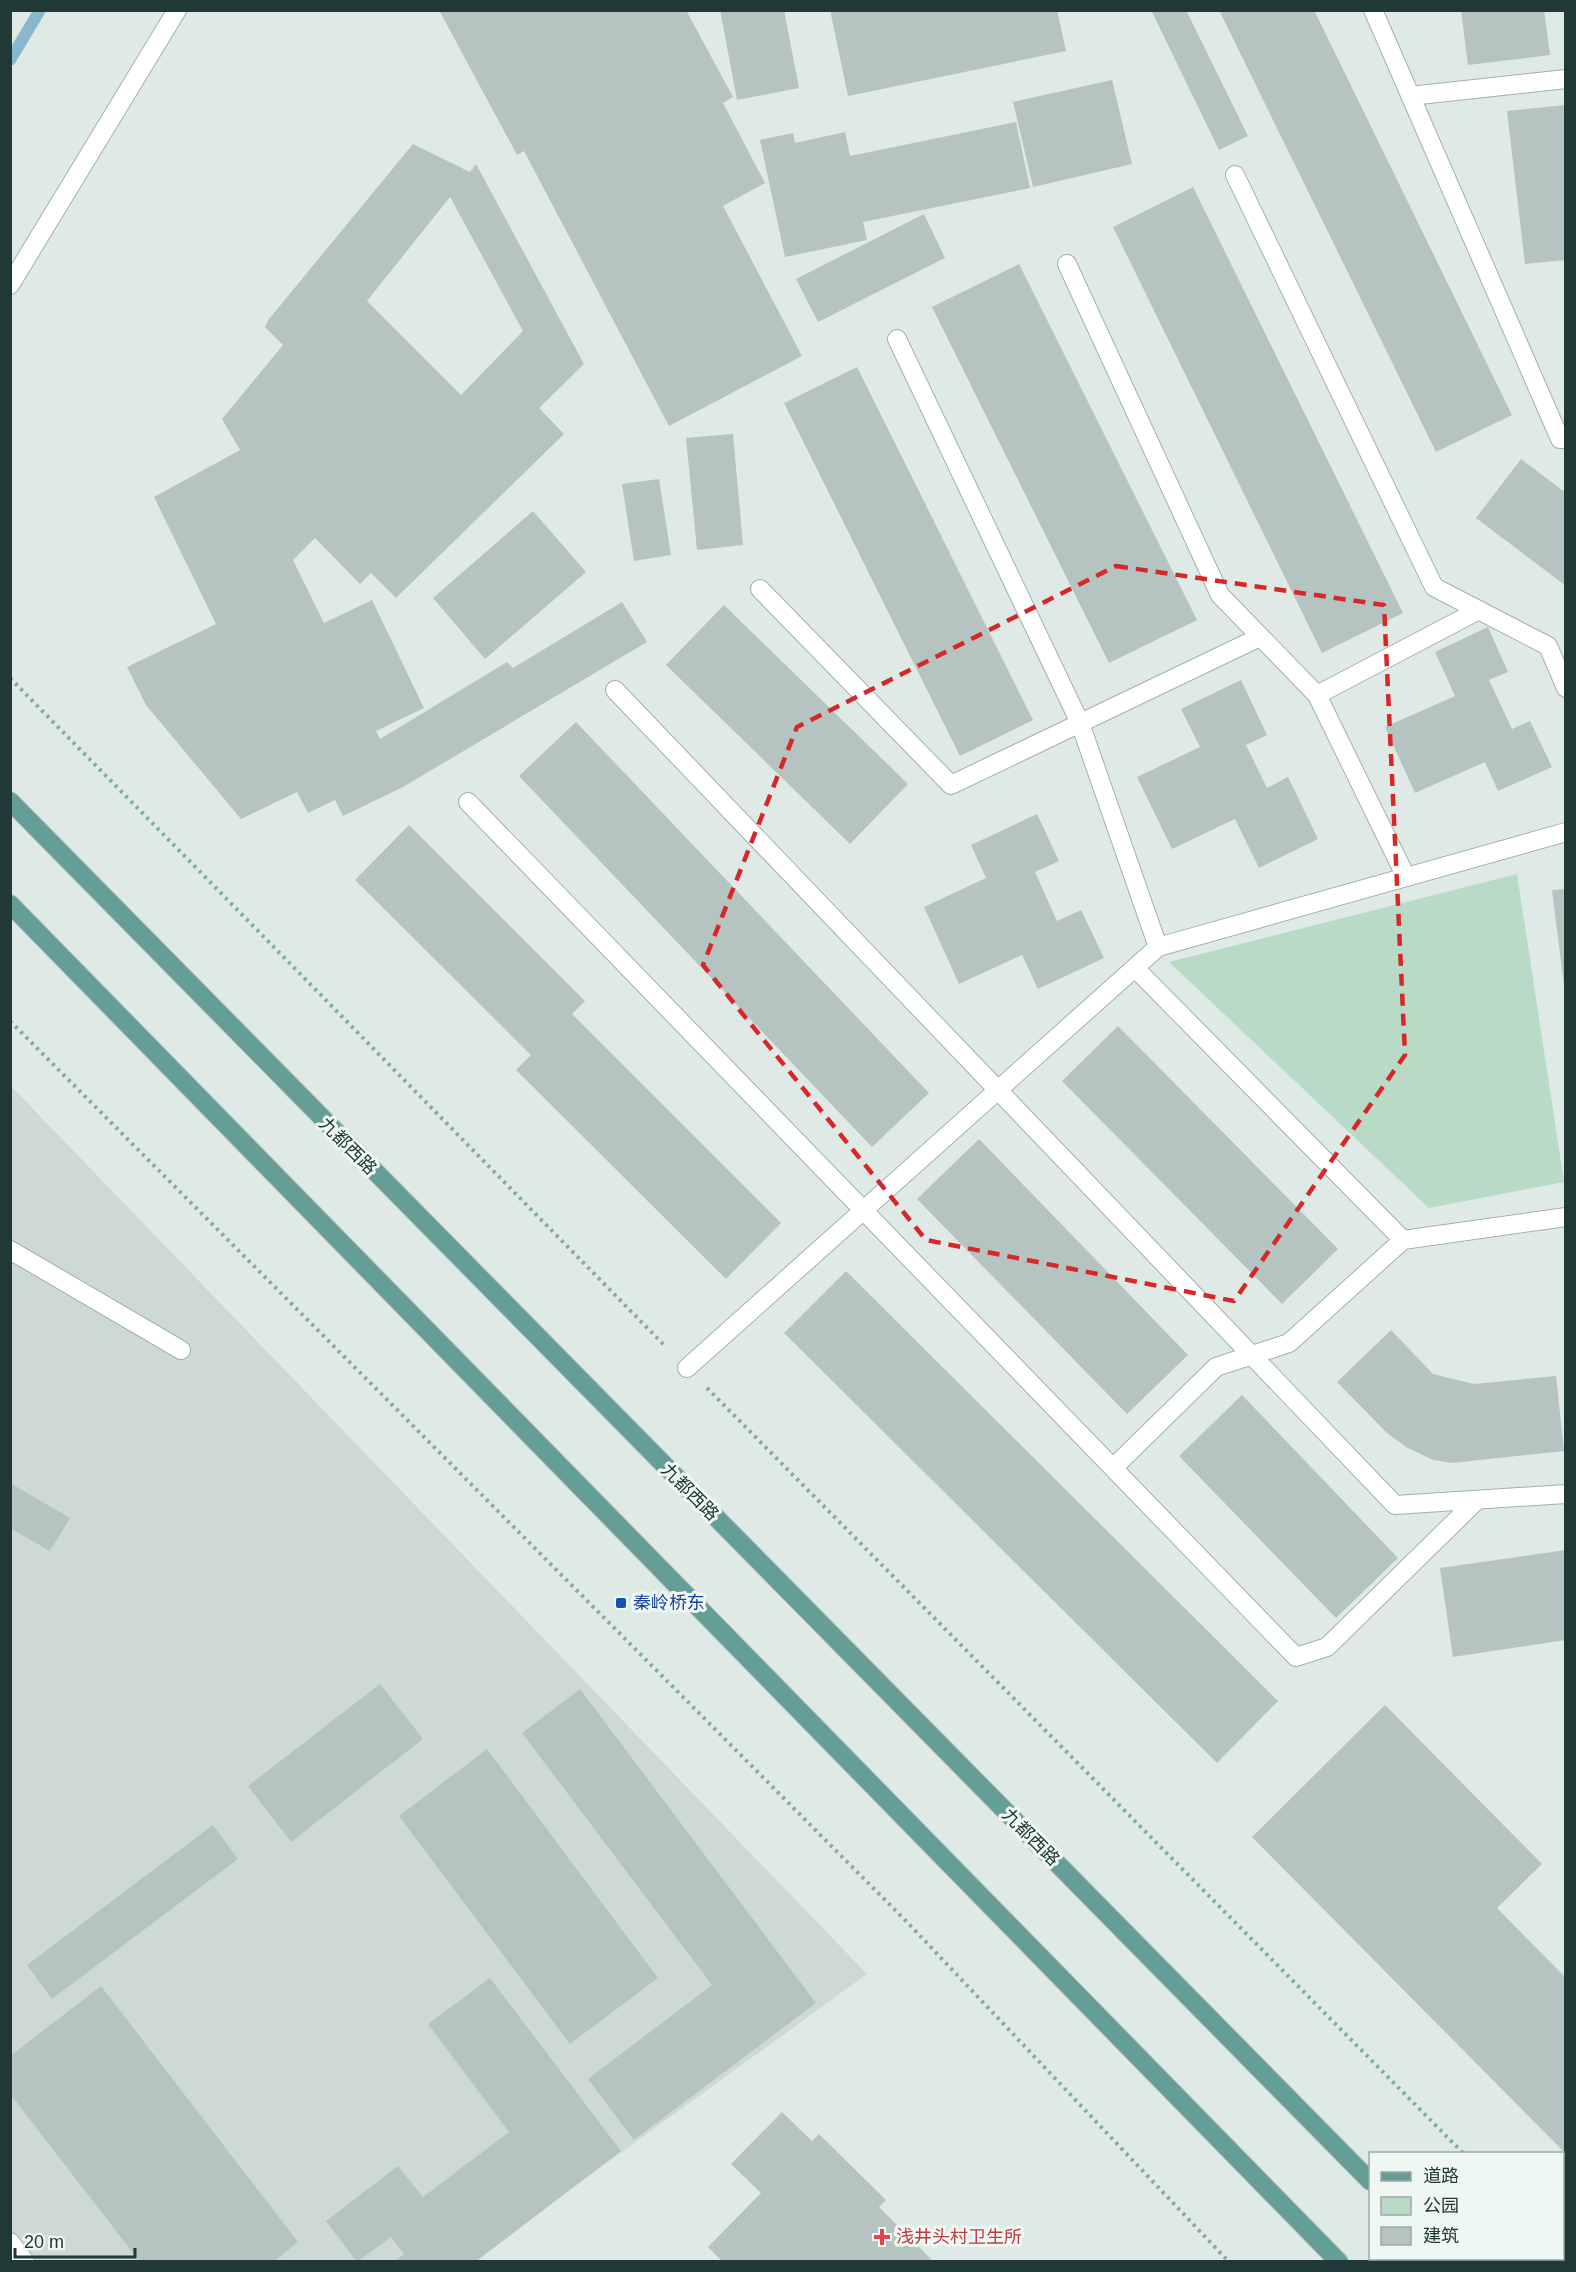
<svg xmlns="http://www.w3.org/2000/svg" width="1576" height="2272" viewBox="0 0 1576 2272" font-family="Helvetica,'Noto Sans SC',sans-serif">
<rect width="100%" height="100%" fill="#dfeae6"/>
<path fill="#cdd9d6" d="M10,1085L867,1974L472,2261H11Z"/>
<path fill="#b9dac7" d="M1517,874L1564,1182L1429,1208L1169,962Z"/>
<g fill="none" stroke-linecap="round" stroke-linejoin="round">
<path stroke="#89b8cd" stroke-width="12" d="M10,60L40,10"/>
</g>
<path fill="#b5c4c0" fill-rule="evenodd" d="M439,10H686L733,97L723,103L765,183L723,206L802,356L669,426L524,151L517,155Z
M720,10H784L799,88L737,100Z
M830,10H1057L1066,51L848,96Z
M1151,10H1186L1248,136L1219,150Z
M1219,10H1314L1512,415L1436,452Z
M1461,10H1544L1550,55L1468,65Z
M1112,80L1132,164L1033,187L1013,102Z
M1565,105L1566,260L1525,264L1507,111Z
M1016,122L1030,188L863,222L867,240L785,257L760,140L793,133L795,143L845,132L850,156Z
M413,144L470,172L476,164L584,364L539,408L564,434L396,598L371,573L360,584L315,538L293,560L324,623L372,600L424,708L376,731L380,739L507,662L513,668L622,602L647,642L403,787L343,816L335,800L308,813L297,792L241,819L146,705L127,667L216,624L154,497L240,450L222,419L283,345L265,327L269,319ZM450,197L523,331L461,395L367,301Z
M1193,187L1403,613L1322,653L1113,227Z
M924,214L945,258L818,322L796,279Z
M1019,264L1197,620L1109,663L932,307Z
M857,367L1033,720L960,756L784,403Z
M733,434L743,545L697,550L686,438Z
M1521,459L1566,493V586L1476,518Z
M659,479L671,555L634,561L622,484Z
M533,511L586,572L485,659L433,598Z
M724,605L908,784L850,844L666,665Z
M1488,627L1508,672L1489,680L1512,729L1530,721L1552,767L1498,791L1485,762L1415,793L1385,727L1455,696L1435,652Z
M1241,680L1267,735L1246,745L1267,788L1288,777L1318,839L1259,868L1235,819L1172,849L1137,777L1200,747L1181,709Z
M576,722L929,1093L872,1147L519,776Z
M1037,814L1059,861L1035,872L1057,921L1081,910L1104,958L1038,989L1022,955L959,984L924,907L986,878L971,845Z
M409,825L585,1001L572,1014L781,1223L726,1279L516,1070L531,1055L355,880Z
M1566,889V985H1564L1552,890Z
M1118,1026L1338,1249L1282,1304L1062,1081Z
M979,1139L1188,1355L1127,1414L917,1199Z
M846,1271L1278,1701L1217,1763L784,1333Z
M1391,1330L1433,1374L1474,1384L1556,1376L1564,1451L1452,1463L1433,1460L1406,1447L1387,1433L1337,1382Z
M1242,1395L1398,1558L1336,1618L1179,1456Z
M10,1483L70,1518L50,1551L10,1528Z
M1566,1550V1640L1453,1657L1440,1568Z
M380,1684L423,1739L291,1842L248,1786Z
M580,1689L816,2003L634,2140L588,2079L712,1985L522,1733Z
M1385,1705L1542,1864L1497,1908L1566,1978V2154L1252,1837Z
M487,1749L658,1978L570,2044L399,1816Z
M213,1825L238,1859L52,1999L27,1965Z
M490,1978L621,2151L475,2262H394L404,2254L391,2237L357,2262L326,2221L398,2166L423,2197L509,2132L428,2024Z
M101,1986L298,2242L273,2262H140L10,2094V2056Z
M782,2112L812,2141L819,2134L886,2200L879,2207L934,2262H723L708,2247L761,2193L731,2164Z"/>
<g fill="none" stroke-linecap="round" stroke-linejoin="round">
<defs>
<path id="service" d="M1373,10L1560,439H1566
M1410,96L1566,79
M1235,175L1434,587L1548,646L1566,688
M1067,264L1220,595L1317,695L1406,877
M10,285L177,10
M897,339L1080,723L1158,947
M760,589L951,785L1260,637
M615,690L1395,1505L1566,1494
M1317,695L1479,610
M468,802L1296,1657L1327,1647L1477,1500
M1135,968L1403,1240L1566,1217
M1113,1468L1216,1367L1289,1343L1403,1240
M10,2242L25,2262"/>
<path id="minor" d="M10,1250L181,1350
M687,1368L1158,947L1566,832"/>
<path id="primary" d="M10,801L1370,2181
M10,904L1339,2262
M1447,2258L1450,2262"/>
</defs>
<use href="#service" stroke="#a2b1ae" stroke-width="20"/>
<use href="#minor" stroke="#a2b1ae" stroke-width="20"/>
<use href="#primary" stroke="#bcc4c3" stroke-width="20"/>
<path stroke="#81aca5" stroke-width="4" stroke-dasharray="3 4.5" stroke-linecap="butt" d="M10,678L666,1347
M10,1021L906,1921L1229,2262
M707,1388L1464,2154
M1562,2253L1566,2256"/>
<use href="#service" stroke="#fff" stroke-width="18"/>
<use href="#minor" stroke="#fff" stroke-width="18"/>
<use href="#primary" stroke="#659d97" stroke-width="18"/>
</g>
<path fill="none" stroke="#d62828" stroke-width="4.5" stroke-dasharray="12 8" stroke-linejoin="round" d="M1116,566L1384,605L1405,1055L1234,1301L926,1240L703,965L797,727Z"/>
<rect fill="#1a4fb4" stroke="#eff7f4" stroke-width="2" x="615" y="1597" width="12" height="12" rx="3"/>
<path fill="#e0444e" stroke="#eff7f4" stroke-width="2" d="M879 2228h6v6h6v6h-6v6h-6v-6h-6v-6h6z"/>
<g text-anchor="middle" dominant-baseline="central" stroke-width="6" stroke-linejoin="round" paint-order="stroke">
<g font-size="18" fill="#213936" stroke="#eff7f4">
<text transform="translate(348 1146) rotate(45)">九都西路</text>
<text transform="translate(690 1492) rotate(45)">九都西路</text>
<text transform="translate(1031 1837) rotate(45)">九都西路</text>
</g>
<g font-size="18" fill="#164399" stroke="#eff7f4" text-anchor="start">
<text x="633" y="1603">秦岭桥东</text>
</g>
<g font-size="18" fill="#be3a42" stroke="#eff7f4" text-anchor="start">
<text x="896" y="2237">浅井头村卫生所</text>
</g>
</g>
<rect width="1576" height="2272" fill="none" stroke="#213936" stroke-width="24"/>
<rect x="1369" y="2152" width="195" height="108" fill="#eff7f4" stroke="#9daba8" stroke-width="1.5"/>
<rect x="1381" y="2172" width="30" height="9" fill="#659d97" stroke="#9daba8" stroke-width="1.5"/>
<text x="1423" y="2182" font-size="18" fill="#213936">道路</text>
<rect x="1381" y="2197" width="30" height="18" fill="#b9dac7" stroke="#9daba8" stroke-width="1.5"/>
<text x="1423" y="2212" font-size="18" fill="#213936">公园</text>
<rect x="1381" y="2227" width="30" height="18" fill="#b5c4c0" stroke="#9daba8" stroke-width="1.5"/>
<text x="1423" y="2242" font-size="18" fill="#213936">建筑</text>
<path d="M15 2248v9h120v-9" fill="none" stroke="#213936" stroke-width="3"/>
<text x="24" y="2248" font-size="18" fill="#213936" stroke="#eff7f4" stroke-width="4.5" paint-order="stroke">20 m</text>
</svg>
